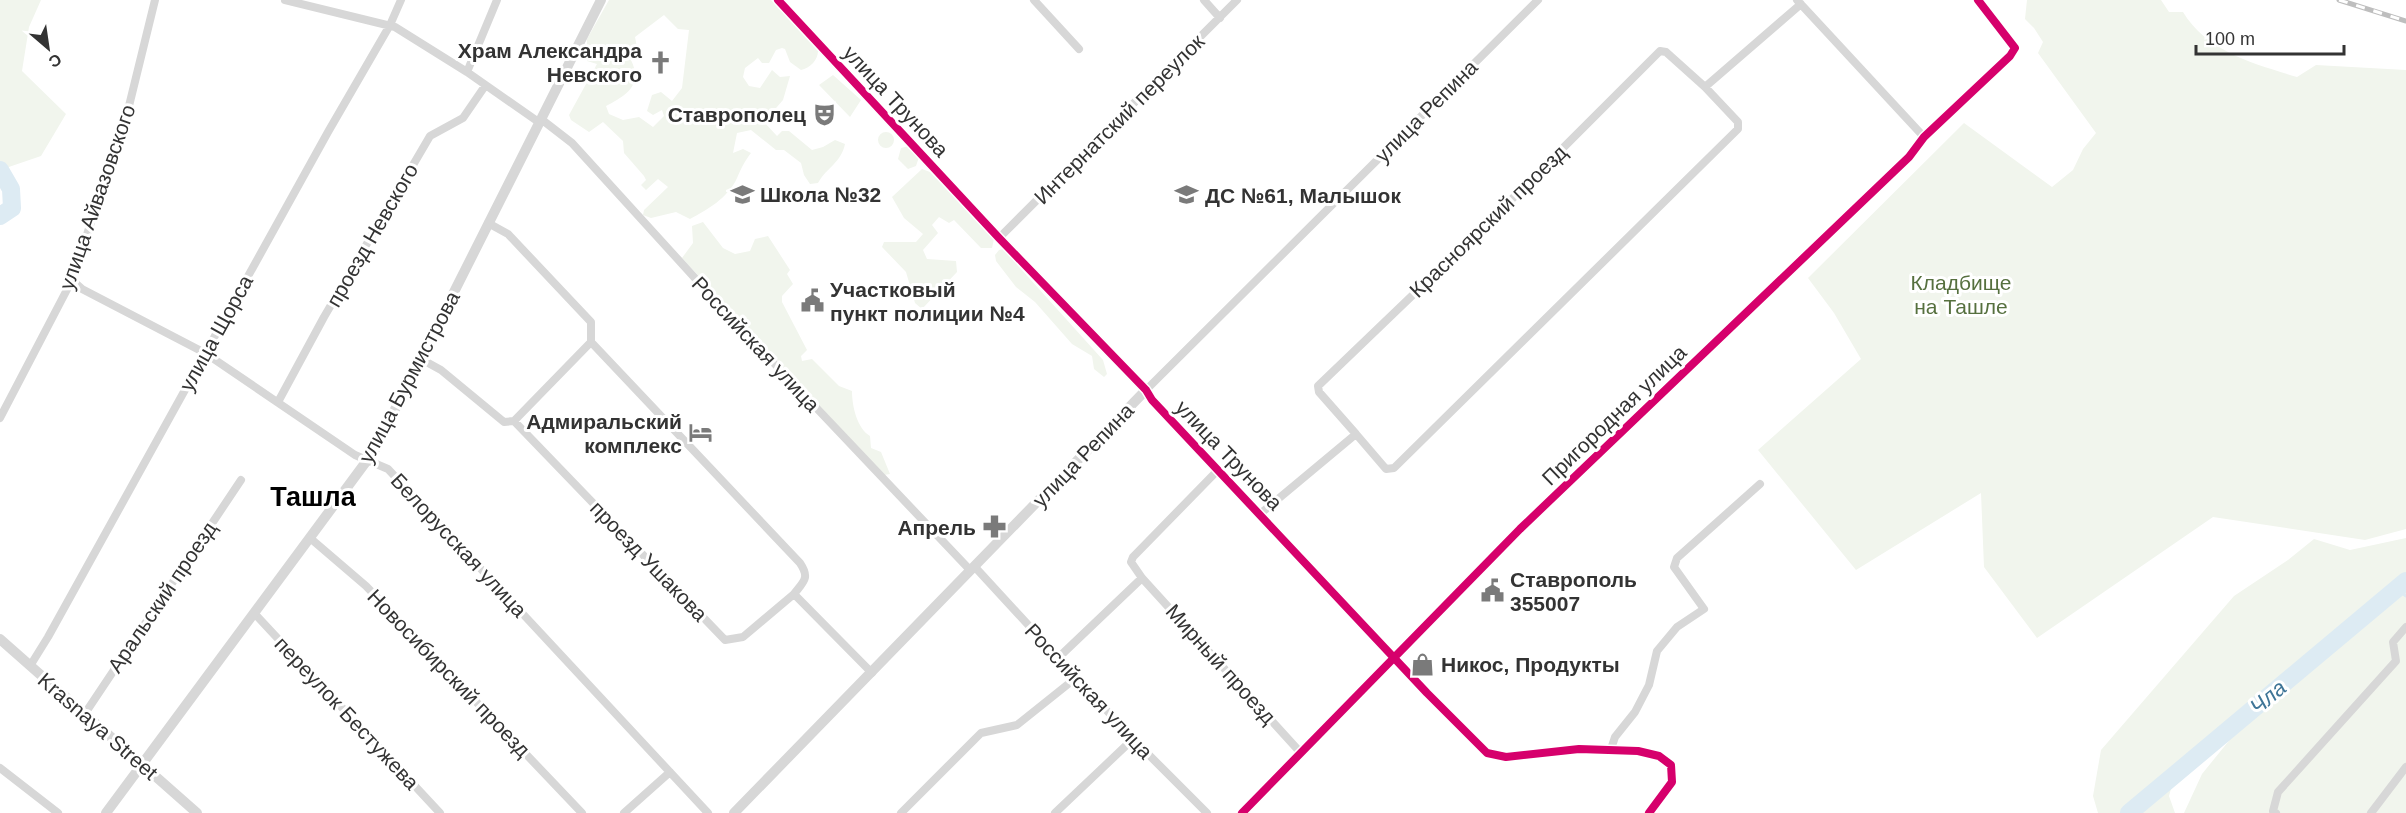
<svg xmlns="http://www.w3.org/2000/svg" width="2406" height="813" viewBox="0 0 2406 813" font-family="Helvetica,sans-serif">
<rect width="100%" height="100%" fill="#fff"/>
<path fill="#f1f5ed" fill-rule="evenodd" d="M0,0H41L29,27L22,71L66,114L41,156L0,170Z
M609,0H771L818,51C818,60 810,68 801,70L790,62L785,49L782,48L776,50L769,63H762L758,58L745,68L743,77L749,86L760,88L772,70L780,77L790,76L783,100L764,122L777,136L782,131H789L812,150L823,147L835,140L845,144C841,163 827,167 818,183L810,184L804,175L801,163L784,150H776L751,130L737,133L733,153L743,149L751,153C744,162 741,169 737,178C728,198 707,210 690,219L676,212L651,218L643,215L644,210L668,187L658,179L646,190L641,185L646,180L644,176L624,153L623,141L603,122L589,132L571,120L569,115L597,64L587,61V39ZM664,15L678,29L689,30L682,88L672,101L661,92L652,95L647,111L653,115L662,110L664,116L653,127L639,117L623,120L609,114L606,106C627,95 643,85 631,60L637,47L635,37Z
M2027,0H2161L2169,12H2183C2207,52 2255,64 2297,77L2316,65L2406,70V529L2365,540L2213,517L2037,638L1984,567L1981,493L1856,570L1758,450L1861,359L1834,313L1808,278L1964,123L2052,187L2073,170L2083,149L2096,133L2038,53L2043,42L2034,28L2025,19Z
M833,75L861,100L850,117L819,85Z
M878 140a8 8 0 1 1 16 0a8 8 0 1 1-16 0Z
M909,146L919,157L916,166L908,169L898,159L901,148Z
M922,169L930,172L994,239L992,248H981L954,220L949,223L939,217L932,225L938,233L923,250L927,259L956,261L957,272L922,309L915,303L906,272L882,247L884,242H916L923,234L904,218L892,197Z
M703,222L723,248L735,254L750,251L755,239L768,236L790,270L787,274L793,284L782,296V302L807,350L801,356L802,361L812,359L839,386L852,391C852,406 857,428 870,436L871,448L881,452L890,474L884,475L682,258L693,243L692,226Z
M1003,249L1103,360L1107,374L1104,377L1094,369L1092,356L1072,344L1035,302L1016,287L996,261L995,255L999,250Z
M2406,538V813H2184L2202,774L2232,737L2186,776L2174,778L2169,796L2175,813H2098L2093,796L2101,750L2234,596L2288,560L2314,539L2350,550Z"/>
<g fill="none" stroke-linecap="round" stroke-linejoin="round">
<path stroke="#ddebf3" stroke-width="3" d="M2397,589L2406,596"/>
<path stroke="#ddebf3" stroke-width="18" d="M0,170L11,189L12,208L0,216
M2129,813L2406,581"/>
<path stroke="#d7d7d7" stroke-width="8" d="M285,0L395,27L467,72L540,123
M1034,0L1079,49
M1204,0L1220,18
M1538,0L1146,390L1152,400L1427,693L1487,753L1506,757L1579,749L1638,751L1659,756L1671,765L1672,782L1649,813
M1797,0L1924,137
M467,72L497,0
M541,119L572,143L734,321L970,570
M488,223L508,234L591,322V342L800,563C810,578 804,581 794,594L872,673
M999,238L1237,0
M72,280L82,289L205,353L355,455L388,469L708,813
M421,359L441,370L504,422L514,421L725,640L743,637L794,594
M278,402L324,317L430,136L463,118L485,86
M0,418L72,280L128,110L155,0
M514,421L591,342
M1356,434L1386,469L1394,468L1738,129V122L1705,87
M1218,470L1133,557L1131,562L1142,578L1300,752
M1260,514L1356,434L1319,392L1318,386L1493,218L1660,51L1666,52L1705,87L1801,4
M310,538L366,586L582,813
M974,566L1133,739L1207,813
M254,613L440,813
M1058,658L1142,578
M30,666L48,637L328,132L390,25L401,0
M84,715L241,480
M1611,749L1615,737L1635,712L1649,685L1657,651L1677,627L1704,609L1674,567L1677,558L1760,484
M0,768L58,813
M624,813L670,772
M901,813L981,733L1017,725L1077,677
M1055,813L1133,739
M1242,813L1520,529L1909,157L1924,137L2010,56L2015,48L1978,0
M2276,813L2273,811L2278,792L2396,661L2393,642L2406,627
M2371,813L2406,767"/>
<path stroke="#d7d7d7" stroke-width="10" d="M0,639L197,813
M106,813L374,451L601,0
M734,813L1146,390L999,238L778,0"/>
<defs>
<path id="rail" d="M2339,0L2406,21"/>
</defs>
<use href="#rail" stroke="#bebebe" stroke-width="5"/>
<use href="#rail" stroke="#fff" stroke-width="3" stroke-dasharray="9" stroke-linecap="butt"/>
<defs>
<path id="cycleway" d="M778,0L999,238L1146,390L1152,400L1427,693L1487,753L1506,757L1579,749L1638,751L1659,756L1671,765L1672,782L1649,813
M1242,813L1520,529L1909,157L1924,137L2010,56L2015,48L1978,0"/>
</defs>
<use href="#cycleway" stroke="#fff" stroke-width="11"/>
<use href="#cycleway" stroke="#d6006c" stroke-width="8"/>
</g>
<defs>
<symbol id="church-bare" viewBox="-9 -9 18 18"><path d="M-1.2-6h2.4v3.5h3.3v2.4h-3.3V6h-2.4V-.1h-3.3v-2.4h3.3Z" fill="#7a7a7a" stroke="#fff" stroke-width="2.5" paint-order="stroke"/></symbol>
<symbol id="theatre-bare" viewBox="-9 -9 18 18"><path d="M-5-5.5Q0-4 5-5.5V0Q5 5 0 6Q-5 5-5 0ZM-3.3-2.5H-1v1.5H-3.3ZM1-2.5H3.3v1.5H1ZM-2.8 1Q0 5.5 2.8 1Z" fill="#7a7a7a" stroke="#fff" stroke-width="2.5" paint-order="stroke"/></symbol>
<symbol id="school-bare" viewBox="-9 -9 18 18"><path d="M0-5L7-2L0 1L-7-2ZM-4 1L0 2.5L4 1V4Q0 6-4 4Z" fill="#7a7a7a" stroke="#fff" stroke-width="2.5" paint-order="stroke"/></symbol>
<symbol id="civic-bare" viewBox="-9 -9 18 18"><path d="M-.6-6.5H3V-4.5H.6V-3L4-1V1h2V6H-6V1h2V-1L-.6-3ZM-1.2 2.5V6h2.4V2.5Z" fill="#7a7a7a" stroke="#fff" stroke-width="2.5" paint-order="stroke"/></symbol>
<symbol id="hotel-bare" viewBox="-9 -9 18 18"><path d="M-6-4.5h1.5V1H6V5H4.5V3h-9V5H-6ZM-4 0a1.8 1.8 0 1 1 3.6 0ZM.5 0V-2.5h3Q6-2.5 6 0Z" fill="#7a7a7a" stroke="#fff" stroke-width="2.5" paint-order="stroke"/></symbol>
<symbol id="pharmacy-bare" viewBox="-9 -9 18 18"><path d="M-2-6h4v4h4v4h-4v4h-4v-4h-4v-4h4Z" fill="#7a7a7a" stroke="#fff" stroke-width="2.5" paint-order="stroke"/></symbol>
<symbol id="shop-bare" viewBox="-9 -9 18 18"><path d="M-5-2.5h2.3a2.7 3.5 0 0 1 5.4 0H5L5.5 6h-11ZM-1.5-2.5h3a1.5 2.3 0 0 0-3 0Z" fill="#7a7a7a" stroke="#fff" stroke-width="2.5" paint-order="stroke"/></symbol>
</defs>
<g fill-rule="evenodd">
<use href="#church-bare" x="644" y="46" width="33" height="33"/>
<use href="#theatre-bare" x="808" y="98" width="33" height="33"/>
<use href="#school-bare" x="726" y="178" width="33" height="33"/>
<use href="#school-bare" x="1170" y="178" width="33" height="33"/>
<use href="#civic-bare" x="796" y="284" width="33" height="33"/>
<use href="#hotel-bare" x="684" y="416" width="33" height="33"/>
<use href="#pharmacy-bare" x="978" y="510" width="33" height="33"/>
<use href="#civic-bare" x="1476" y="574" width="33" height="33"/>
<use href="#shop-bare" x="1406" y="648" width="33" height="33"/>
</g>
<g text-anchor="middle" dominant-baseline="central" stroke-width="6" stroke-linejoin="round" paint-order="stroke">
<g font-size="21" font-weight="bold" fill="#333" stroke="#fff" text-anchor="start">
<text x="642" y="50" text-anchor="end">Храм Александра<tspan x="642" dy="24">Невского</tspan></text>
<text x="806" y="114" text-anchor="end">Ставрополец</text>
<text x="760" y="194">Школа №32</text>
<text x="1205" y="195">ДС №61, Малышок</text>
<text x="830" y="289">Участковый<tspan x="830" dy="24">пункт полиции №4</tspan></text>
<text x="682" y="421" text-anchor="end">Адмиральский<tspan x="682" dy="24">комплекс</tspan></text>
<text x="976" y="527" text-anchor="end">Апрель</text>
<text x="1510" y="579">Ставрополь<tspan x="1510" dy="24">355007</tspan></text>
<text x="1441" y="664">Никос, Продукты</text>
</g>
<g font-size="21" fill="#333" stroke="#fff">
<text transform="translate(896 101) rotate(47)">улица Трунова</text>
<text transform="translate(1426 111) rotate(-45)">улица Репина</text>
<text transform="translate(1119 119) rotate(-45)">Интернатский переулок</text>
<text transform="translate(97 197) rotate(-71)">улица Айвазовского</text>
<text transform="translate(1488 221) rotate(-44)">Красноярский проезд</text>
<text transform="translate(372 235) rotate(-60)">проезд Невского</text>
<text transform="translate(216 333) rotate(-61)">улица Щорса</text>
<text transform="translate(756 344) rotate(47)">Российская улица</text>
<text transform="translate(409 377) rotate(-62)">улица Бурмистрова</text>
<text transform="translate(1614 415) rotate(-44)">Пригородная улица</text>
<text transform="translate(1083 455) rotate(-46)">улица Репина</text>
<text transform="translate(1229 455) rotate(46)">улица Трунова</text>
<text transform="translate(459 545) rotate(47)">Белорусская улица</text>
<text transform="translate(649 561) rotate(46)">проезд Ушакова</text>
<text transform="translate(162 597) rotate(-56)">Аральский проезд</text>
<text transform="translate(1221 664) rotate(48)">Мирный проезд</text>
<text transform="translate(449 673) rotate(46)">Новосибирский проезд</text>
<text transform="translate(1089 691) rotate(47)">Российская улица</text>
<text transform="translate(347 713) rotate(47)">переулок Бестужева</text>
<text transform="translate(98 726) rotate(41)">Krasnaya Street</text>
</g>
<g font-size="21" fill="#56703f" stroke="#fff">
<text x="1961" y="282">Кладбище<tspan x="1961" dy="24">на Ташле</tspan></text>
</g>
<g font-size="22" font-style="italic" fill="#3f7597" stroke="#fff">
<text transform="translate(2268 697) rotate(-40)">Чла</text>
</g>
<g font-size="27" font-weight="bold" fill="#000" stroke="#fff">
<text x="313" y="497">Ташла</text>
</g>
</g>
<g transform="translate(48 48) rotate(151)" stroke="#ffffff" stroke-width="4.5" paint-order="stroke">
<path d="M0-4.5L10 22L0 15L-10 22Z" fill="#333333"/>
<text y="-9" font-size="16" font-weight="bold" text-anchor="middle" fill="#333333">С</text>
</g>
<path d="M2196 45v9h148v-9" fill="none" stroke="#333333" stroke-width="3"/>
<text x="2205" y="45" font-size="18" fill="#333333" stroke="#ffffff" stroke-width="4.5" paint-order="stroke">100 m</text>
</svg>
